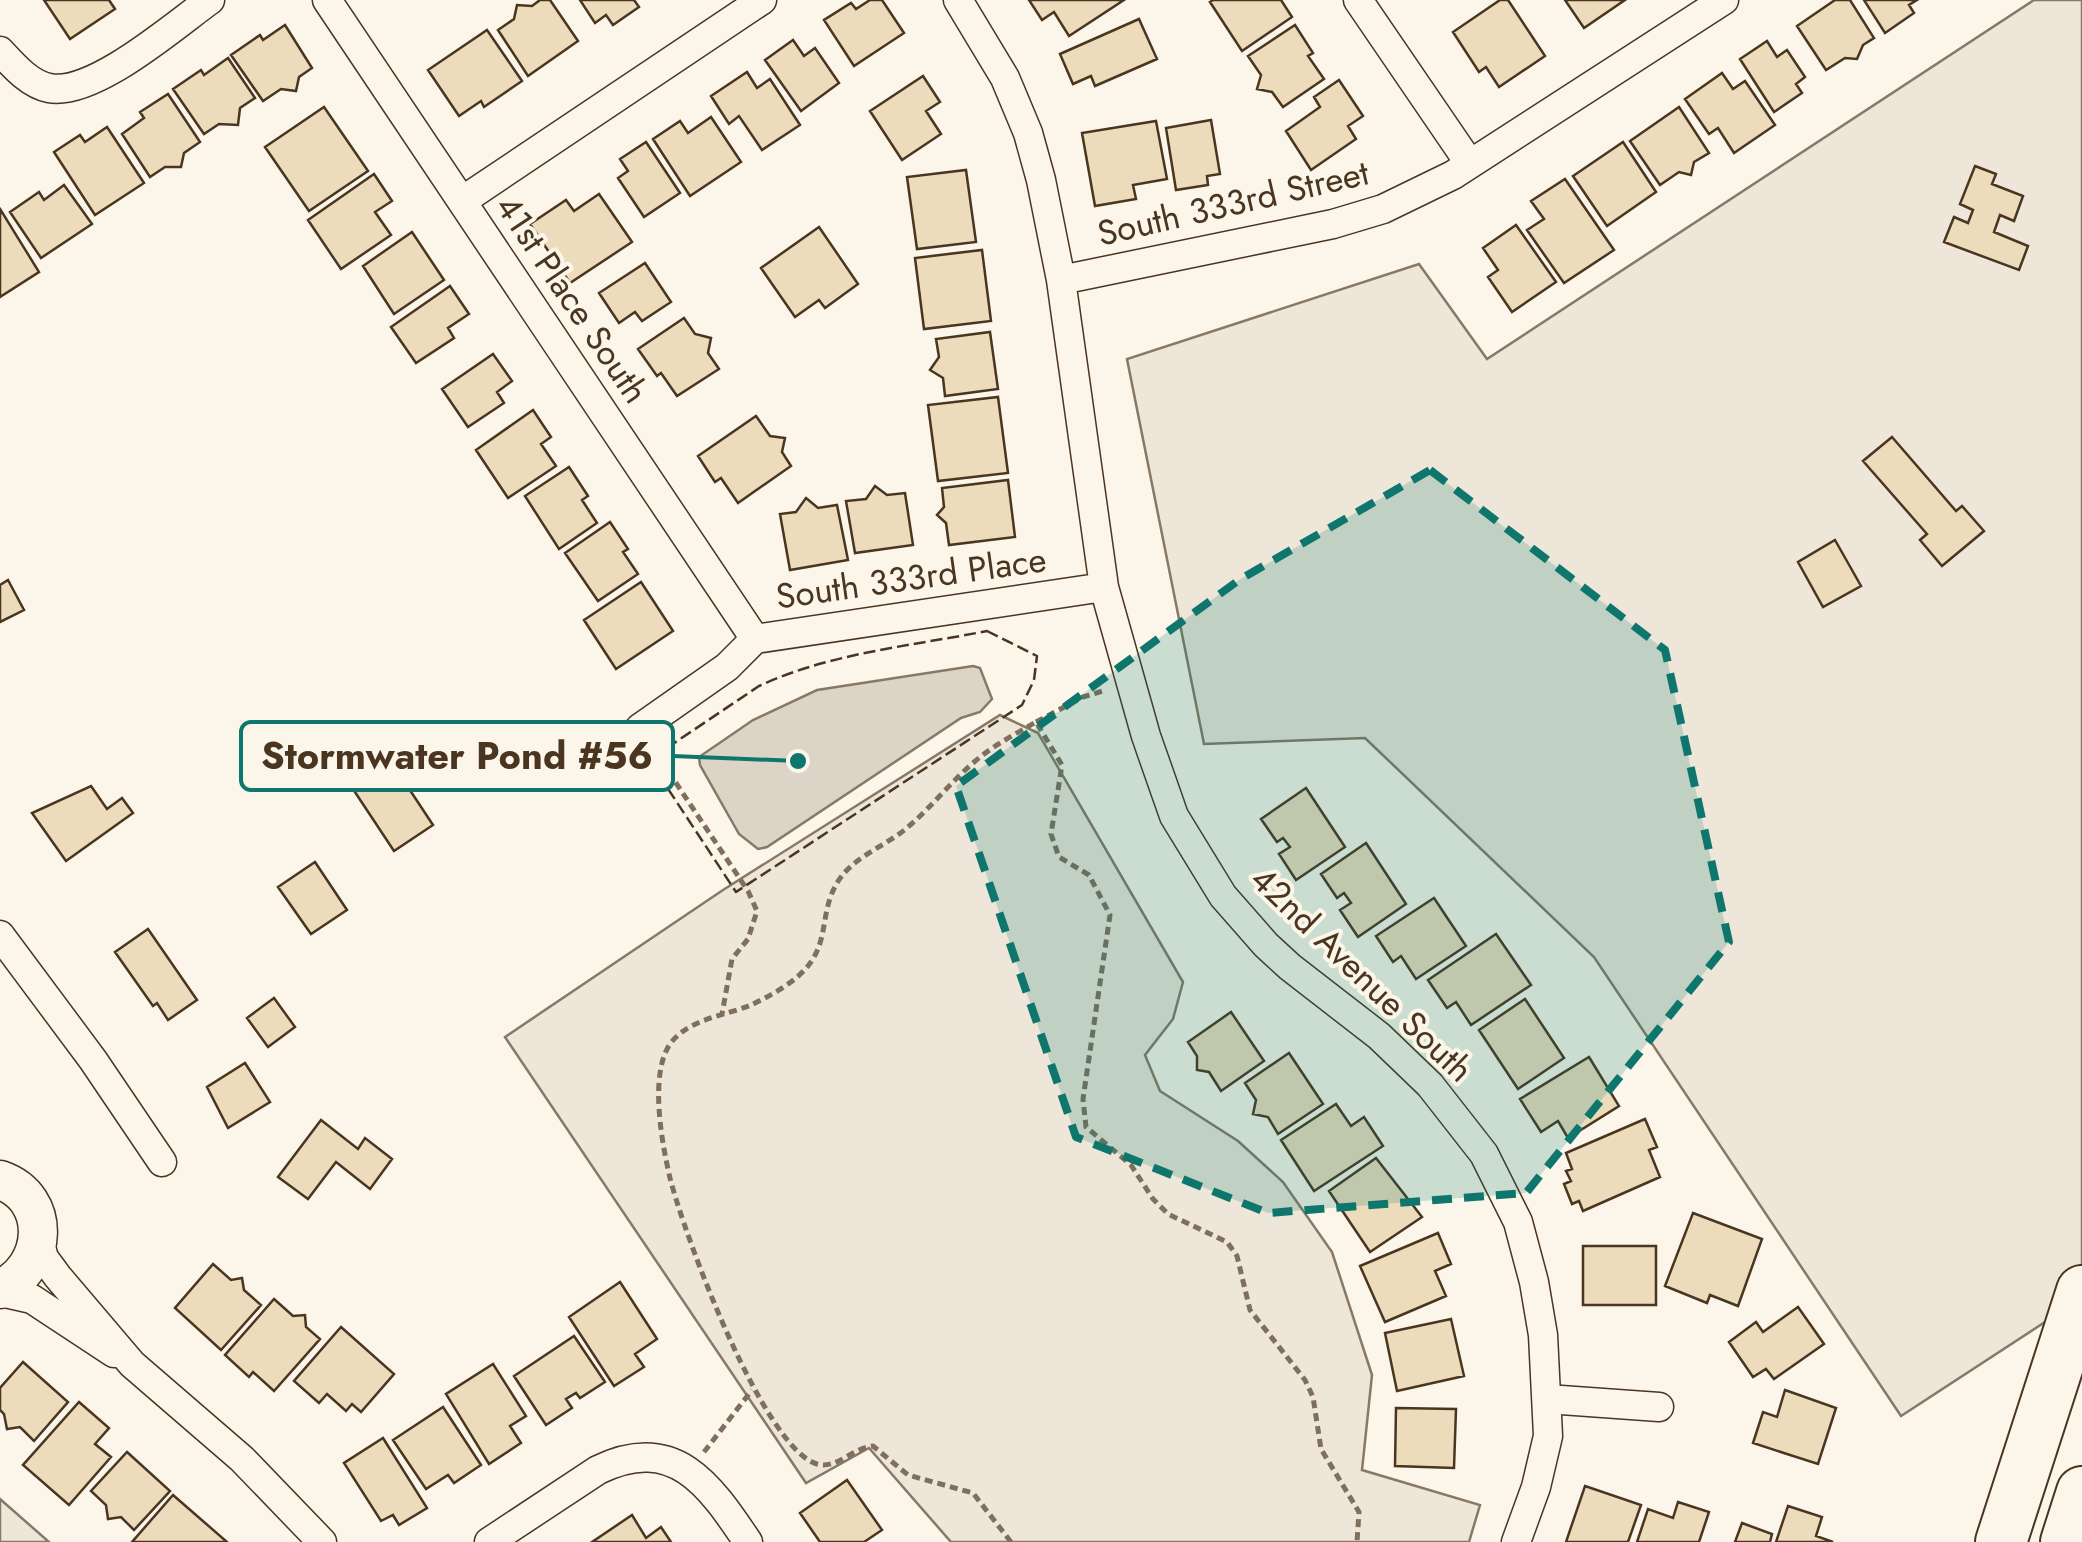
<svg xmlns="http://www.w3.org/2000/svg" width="2082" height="1542" viewBox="0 0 2082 1542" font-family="Jost,sans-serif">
<rect width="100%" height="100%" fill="#fbf6e9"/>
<path fill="#ede6d9" stroke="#887966" stroke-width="2.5" d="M2034,0H2082V1298L1901,1416L1594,957L1365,738L1204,744L1127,359L1419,264L1487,359Z
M1000,715L1038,733L1183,982L1173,1019L1145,1055L1160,1091L1238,1141L1283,1182L1332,1252L1372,1375L1362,1470L1480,1505L1469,1542H951L869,1448L806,1483L505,1037L723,890Z
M0,1499L49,1542H0Z"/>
<path fill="#dcd4c6" stroke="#887966" stroke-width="2.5" d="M973,666L980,668L992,699L980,712L961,718L767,847L758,849L739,834L700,765L699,757L753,720L817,690Z"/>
<path fill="#ecdcbc" stroke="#4a3520" stroke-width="2.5" d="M44,0H109L115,9L70,39Z
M540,0H550L578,41L528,76L498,30L514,19L517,5L532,6Z
M580,0H634L639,7L613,25L606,15L595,23Z
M870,0H882L904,33L854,66L824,20L851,3L856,9Z
M1029,0H1124L1069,36L1054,12L1042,20Z
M1213,0H1281L1292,17L1242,51L1210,2Z
M1500,0H1508L1545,56L1499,87L1486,67L1479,72L1453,32Z
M1565,0H1625L1584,28Z
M1835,0H1850L1874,38L1863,45L1857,59L1845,58L1826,70L1797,26Z
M1864,0H1917L1909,5L1914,13L1885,33Z
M1139,19L1157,59L1095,86L1091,76L1073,84L1060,54Z
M285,25L312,68L299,77L296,91L281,89L263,101L231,55L260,35L263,40Z
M1295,25L1313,53L1308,56L1324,79L1283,107L1272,92L1257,89L1261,75L1248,56Z
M487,30L522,81L484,107L481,101L459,116L428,70Z
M793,40L804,56L815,48L839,83L801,111L765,60Z
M1767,41L1777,57L1787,50L1805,77L1796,84L1802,93L1774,112L1740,59Z
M228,58L255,98L240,108L238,125L219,124L204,134L173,89L201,70L204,75Z
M747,72L757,88L770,79L800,125L762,150L739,116L729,124L711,96Z
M1722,73L1733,89L1745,81L1775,125L1734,153L1718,128L1709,134L1685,99Z
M923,76L940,102L926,111L941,134L902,160L870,111Z
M1339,80L1363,116L1348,126L1356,139L1311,170L1286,131L1320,107L1314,97Z
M168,94L200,142L184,153L181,167H165L150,177L122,134L144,118L140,112Z
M324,107L368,171L309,211L265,147Z
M1679,107L1709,153L1694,162L1691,175L1679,172L1660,185L1630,141Z
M711,117L741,162L690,196L653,139L680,121L688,133Z
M1211,120L1220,174L1207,176L1208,185L1176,190L1166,128Z
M1156,121L1167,179L1133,185L1136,199L1095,206L1082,133Z
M107,127L144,183L95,215L54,152L80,135L85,142Z
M646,142L680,193L644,217L618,178L628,171L620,159Z
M1623,142L1656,192L1607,226L1573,176Z
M1975,166L1996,174L1992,184L2023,196L2014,221L2000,215L1994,232L2028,246L2019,270L1944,242L1954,217L1968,223L1973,210L1960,204Z
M966,170L976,242L917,249L907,177Z
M374,174L392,201L375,212L391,235L341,269L308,220Z
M1565,179L1614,250L1564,283L1527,230L1544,219L1531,201Z
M64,185L92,224L41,258L10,212L39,192L44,200Z
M599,194L632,242L570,283L530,224L566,200L574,211Z
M0,209L39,272L0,297Z
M1516,225L1556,282L1512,312L1488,277L1498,270L1483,248Z
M819,227L858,284L825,308L819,300L795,317L761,268Z
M412,232L444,280L394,314L363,266Z
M982,250L991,321L924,329L915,258Z
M645,263L671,302L642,321L635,312L619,323L599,293Z
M450,286L469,314L448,328L454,338L416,363L391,327Z
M684,318L695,334L711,338L708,353L719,369L677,396L661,373L657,376L638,349Z
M990,332L998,389L945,396L943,378L930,370L939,357L936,339Z
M493,354L512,381L497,392L504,403L468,427L442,389Z
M998,397L1008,473L938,481L928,405Z
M533,410L551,437L541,444L556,466L508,498L476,450Z
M756,416L770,436L785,438L782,452L791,466L738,503L721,478L715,482L698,456Z
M1892,437L1956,511L1962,506L1984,531L1942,566L1920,540L1927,534L1863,461Z
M569,467L588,496L582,500L597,523L559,549L525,496Z
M1008,480L1015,537L949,545L946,523L937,515L944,507L942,488Z
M875,486L887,495L905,493L913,545L855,553L846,501L866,499Z
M806,498L818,508L837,505L848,560L790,570L780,514L796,512Z
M610,522L628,549L623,552L638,574L598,601L565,553Z
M1835,540L1861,586L1823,607L1798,562Z
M8,580L24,610L0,622V585Z
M641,582L673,631L616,669L584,620Z
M388,757L433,825L394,851L349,783Z
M91,786L107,809L122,798L133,813L66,861L32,813Z
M1306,788L1345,847L1296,880L1279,854L1290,847L1283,838L1277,842L1261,819Z
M1366,843L1406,904L1358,937L1340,910L1351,903L1344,893L1337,898L1321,874Z
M315,862L347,910L311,934L278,887Z
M1434,898L1466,946L1416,979L1401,956L1393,962L1376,936Z
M148,929L197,1000L168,1020L157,1003L153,1006L115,952Z
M1496,934L1531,985L1471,1025L1456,1002L1447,1008L1428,980Z
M274,998L295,1027L268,1047L247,1018Z
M1525,999L1564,1058L1518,1089L1479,1030Z
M1231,1012L1264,1061L1221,1091L1209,1072L1197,1070V1056L1188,1042Z
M1289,1053L1323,1104L1278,1134L1268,1117L1253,1114L1256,1100L1245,1083Z
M1589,1057L1619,1106L1568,1138L1558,1121L1541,1132L1520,1099Z
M245,1063L270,1102L228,1128L207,1087Z
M1336,1104L1351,1126L1364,1117L1383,1146L1314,1191L1281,1140Z
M1645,1119L1657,1147L1649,1150L1660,1177L1583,1211L1579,1201L1572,1204L1564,1184L1571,1181L1566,1171L1572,1169L1566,1153Z
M321,1120L358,1149L365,1138L392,1159L370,1189L336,1162L308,1199L278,1177Z
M1376,1158L1422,1217L1370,1252L1329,1191Z
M1693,1213L1762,1239L1738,1306L1710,1295L1707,1303L1665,1286Z
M1438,1233L1451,1264L1435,1271L1446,1296L1385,1322L1360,1266Z
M1583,1246H1656V1305H1583Z
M213,1264L231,1280L242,1278L244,1290L261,1305L221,1350L175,1308Z
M620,1282L657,1339L635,1354L644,1367L614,1386L569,1317Z
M274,1299L293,1316L305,1315L306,1327L320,1339L274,1391L253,1372L249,1377L225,1355Z
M1798,1307L1824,1344L1774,1379L1766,1369L1753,1377L1729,1342L1756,1322L1763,1332Z
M1451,1319L1464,1376L1397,1391L1385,1333Z
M341,1327L394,1374L361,1412L352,1404L346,1411L327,1394L319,1403L294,1381Z
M574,1336L605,1382L580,1398L576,1393L566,1399L572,1408L546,1425L514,1376Z
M23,1362L68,1402L34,1441L20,1427L7,1429L4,1414L0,1410V1388Z
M493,1364L526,1416L510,1426L521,1443L489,1464L446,1394Z
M1785,1390L1836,1408L1818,1464L1753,1443L1763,1412L1777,1417Z
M79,1402L109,1428L95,1444L111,1457L69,1505L23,1465Z
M443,1407L481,1465L454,1483L448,1475L426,1489L393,1440Z
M1396,1408L1456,1409L1454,1468L1395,1466Z
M383,1438L427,1508L399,1525L393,1515L381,1521L344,1463Z
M127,1452L170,1491L134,1530L121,1517L108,1519L106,1505L91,1491Z
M847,1480L882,1530L864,1542H820L800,1513Z
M1585,1486L1641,1505L1628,1542H1566Z
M173,1495L227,1542H132Z
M1678,1502L1709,1512L1699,1542H1637L1648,1509L1673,1518Z
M1788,1506L1822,1517L1816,1536L1833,1542H1776Z
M632,1515L646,1538L661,1527L671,1542H592Z
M1742,1523L1772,1534L1770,1542H1735Z"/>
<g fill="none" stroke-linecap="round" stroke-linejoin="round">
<defs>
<path id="street" d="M327,0L755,639
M958,0L1005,78L1028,133L1041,180L1061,280L1104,587L1146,736L1174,816L1223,896L1266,945L1290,967L1379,1036L1430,1085L1484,1154L1518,1222L1534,1282L1543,1335L1548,1436L1536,1487L1516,1542
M1358,0L1470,164
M0,51C13,65 29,84 49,88C93,97 175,25 210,0
M462,201L762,0
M1061,280L1333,224L1383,209L1453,175L1724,0
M640,728L727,667L755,639L1104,587
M0,935L93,1060L162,1162
M39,1240L44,1258L58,1277L132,1364L242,1459L322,1542
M0,1292L32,1299L114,1353
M1547,1399L1659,1407
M489,1542L598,1470C674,1433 709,1484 748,1542"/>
<path id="secondary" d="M0,1180C53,1198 48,1268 0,1289"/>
<path id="highway" d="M2001,1542L2082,1291
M2066,1542L2082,1492"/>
</defs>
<use href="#street" stroke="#4a3520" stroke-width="31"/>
<use href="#secondary" stroke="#4a3520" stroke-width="41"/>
<use href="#highway" stroke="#4a3520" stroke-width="54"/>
<path stroke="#7f6f5c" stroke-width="5" stroke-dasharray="8 5" stroke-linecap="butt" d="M1036,722L1083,697L1106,690
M654,750L748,891L757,911L748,939L732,959L722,1014
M704,1452L752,1390
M1011,1542L973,1493L908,1475L873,1446C854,1447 836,1470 817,1464C763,1448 684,1234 670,1178C662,1144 649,1075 670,1044C688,1019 724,1016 751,1005C766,998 784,988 796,978C833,947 817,917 837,883C853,856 885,847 908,827C934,805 956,775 984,754C1000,742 1019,732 1036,722L1062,765L1051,834L1059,857L1089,875L1110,915L1083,1099L1086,1127L1131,1165L1153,1199L1168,1214L1227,1242L1237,1256L1250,1310L1305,1380L1313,1397L1321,1449L1359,1512L1357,1542"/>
<use href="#street" stroke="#fbf6e9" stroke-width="28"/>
<use href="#secondary" stroke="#fbf6e9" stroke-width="38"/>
<use href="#highway" stroke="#fbf6e9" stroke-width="50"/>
<path stroke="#4a3520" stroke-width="2.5" stroke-dasharray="12 5" stroke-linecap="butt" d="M987,631L1037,656L1034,680L1022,705L736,892L649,760L759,686C830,653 911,646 987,631Z"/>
</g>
<path fill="#0f766e" fill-opacity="0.2" stroke="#0f766e" stroke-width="8" stroke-dasharray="20 12" stroke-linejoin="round" d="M1430,470L1665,650L1729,942L1526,1193L1268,1213L1076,1137L956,786L1239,580Z"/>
<g text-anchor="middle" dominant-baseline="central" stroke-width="8" stroke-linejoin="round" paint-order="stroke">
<g font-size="35" fill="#4a3520" stroke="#fbf6e9">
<text transform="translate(1233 203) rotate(-13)">South 333rd Street</text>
<text transform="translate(572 299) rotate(56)">41st Place South</text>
<text transform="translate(911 578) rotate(-8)">South 333rd Place</text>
<text transform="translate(1362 974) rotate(44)">42nd Avenue South</text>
</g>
</g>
<path fill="none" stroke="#0f766e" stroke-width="4" d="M798 761L673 756"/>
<circle fill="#0f766e" stroke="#fbf6e9" stroke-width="4" cx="798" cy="761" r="10"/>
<rect fill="#fbf6e9" stroke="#0f766e" stroke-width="4" x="241" y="722" width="432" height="68" rx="10"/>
<g font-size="38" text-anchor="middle" font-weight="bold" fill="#4a3520">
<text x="457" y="769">Stormwater Pond #56</text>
</g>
</svg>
